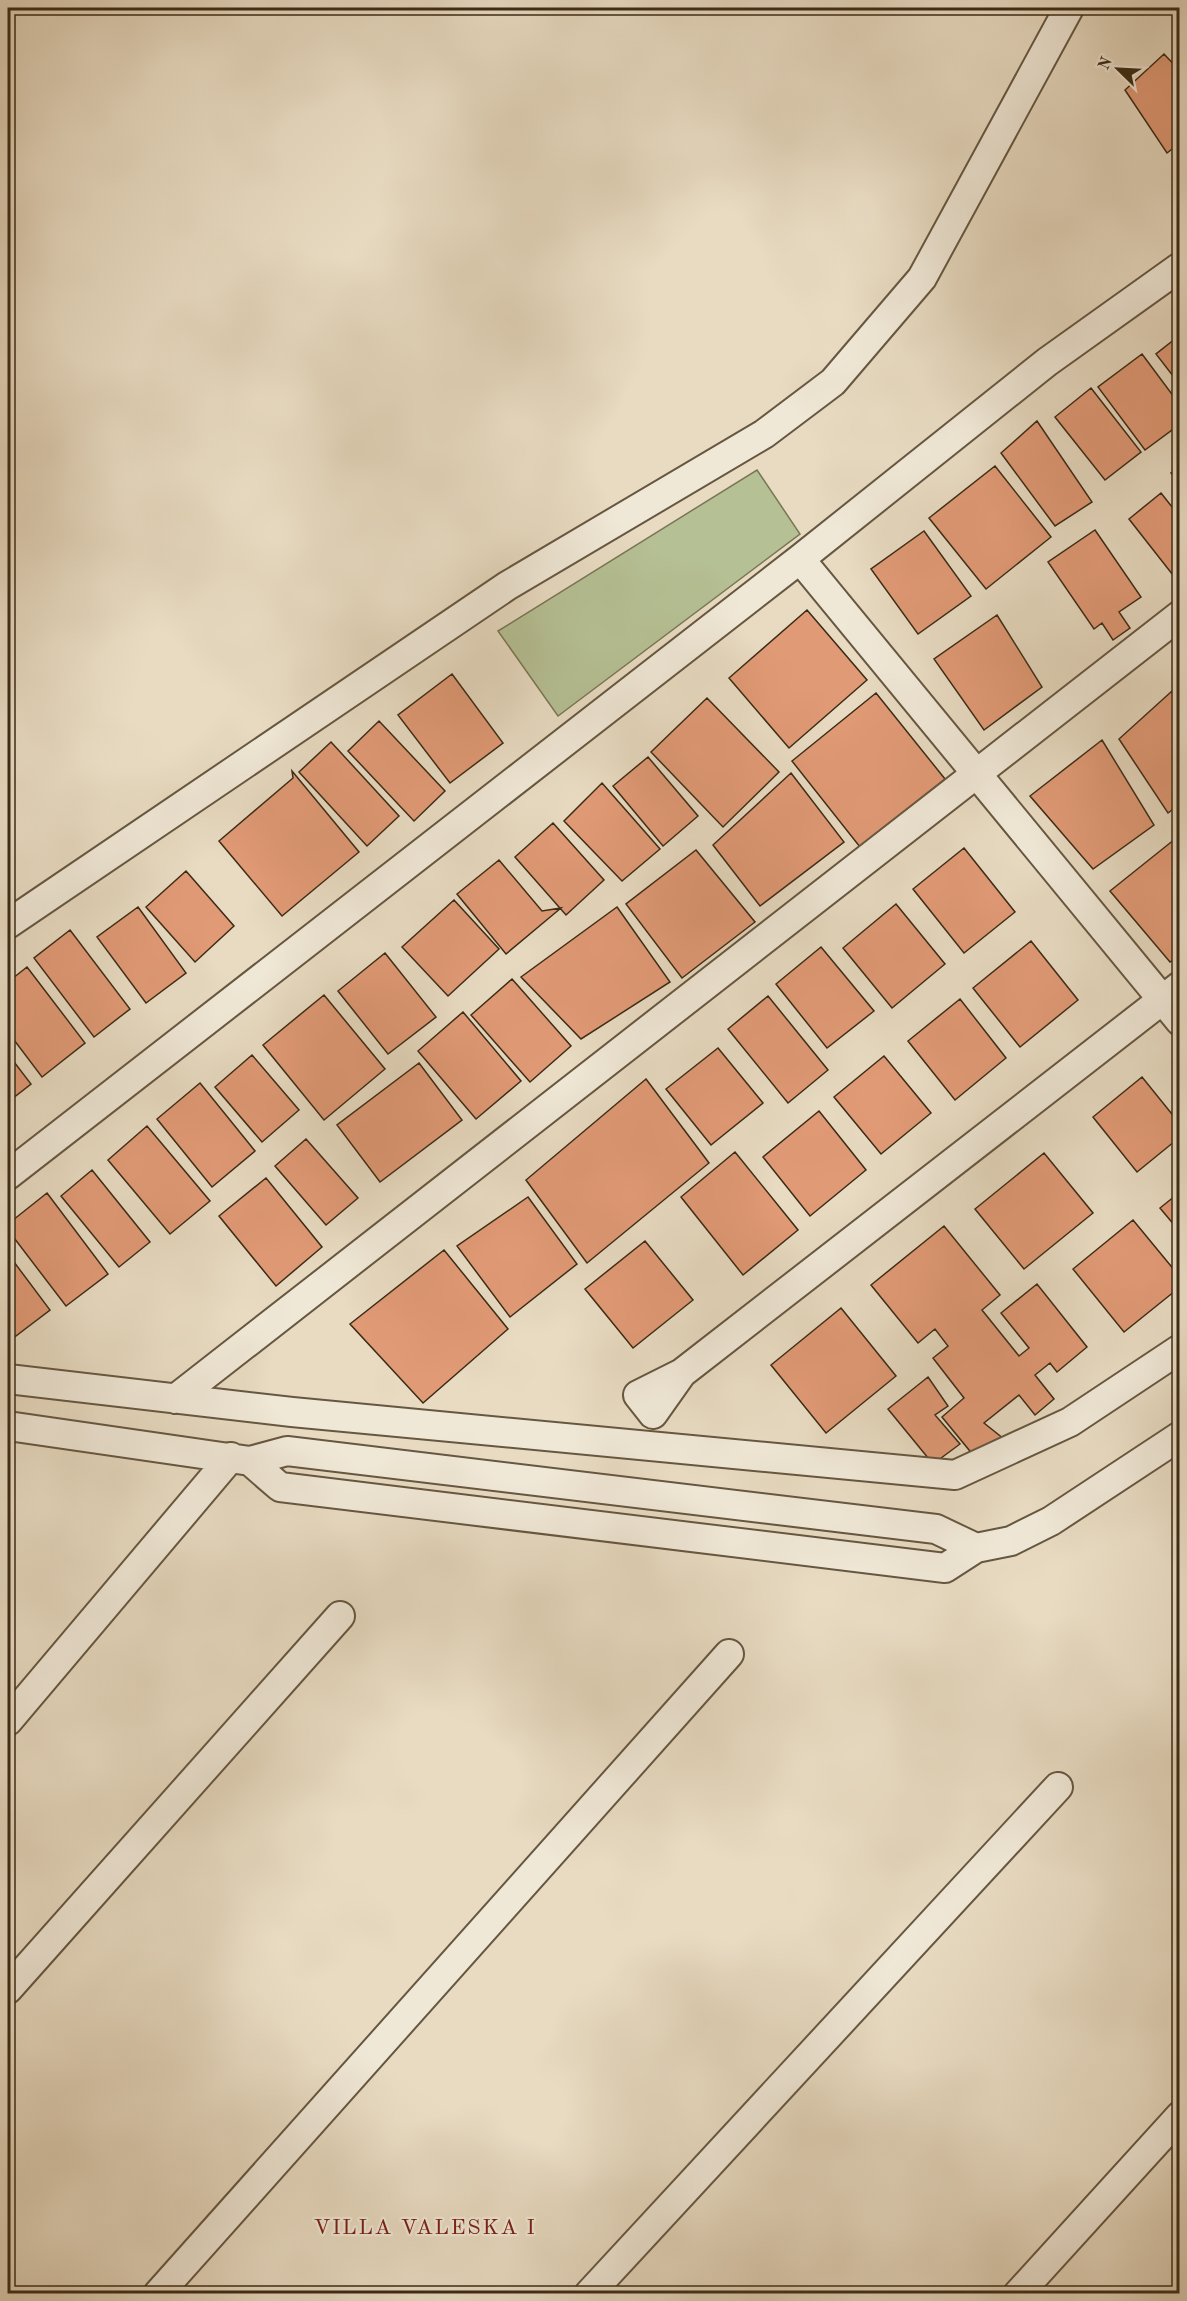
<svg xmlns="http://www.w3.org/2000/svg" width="1187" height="2301" viewBox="0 0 1187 2301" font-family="'Old Standard TT',serif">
<rect width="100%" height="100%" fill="#e8dbc2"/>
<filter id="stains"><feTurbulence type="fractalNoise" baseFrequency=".00333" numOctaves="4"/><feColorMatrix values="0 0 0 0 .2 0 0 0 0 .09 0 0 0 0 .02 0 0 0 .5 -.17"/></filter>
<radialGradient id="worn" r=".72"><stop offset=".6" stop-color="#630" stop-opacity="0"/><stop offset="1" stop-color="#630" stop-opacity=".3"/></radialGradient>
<path fill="#b5c094" stroke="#787655" stroke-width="1.5" d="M757,470L800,534L558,716L498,631Z"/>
<path fill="#e19a76" stroke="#3b2b16" stroke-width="1.5" d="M1164,54L1180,71V143L1167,153L1125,90Z
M1180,335V385L1156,354Z
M1142,354L1180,405V424L1145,450L1098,387Z
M1091,388L1141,452L1105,480L1055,417Z
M1037,421L1092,502L1055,526L1001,453Z
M995,466L1051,537L986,589L929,518Z
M1180,467V485L1171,473Z
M1161,493L1180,517V576L1176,579L1129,519Z
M1095,530L1141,597L1119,612L1130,628L1113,640L1102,623L1094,629L1048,562Z
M924,531L971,596L918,634L871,569Z
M807,610L867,680L789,748L729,678Z
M997,615L1042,687L984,730L934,659Z
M452,674L503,743L450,783L398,715Z
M1172,691L1180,700V804L1168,813L1119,739Z
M876,693L945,779L860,847L792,761Z
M707,698L779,772L723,827L651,752Z
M379,721L445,791L414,821L348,751Z
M1102,740L1154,825L1093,869L1030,796Z
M331,742L399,816L367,846L299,772Z
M648,757L698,816L663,846L613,786Z
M292,771L359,852L282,916L219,841L293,778Z
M791,773L844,842L760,906L713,845Z
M602,783L660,849L622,881L564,821Z
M553,823L604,880L566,915L515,857Z
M1180,835V955L1170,962L1110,891Z
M964,848L1015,912L964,953L913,889Z
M696,850L755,922L682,978L626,904Z
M499,860L542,911L561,908L506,954L457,894Z
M186,871L234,926L195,962L146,907Z
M454,900L499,949L448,996L402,947Z
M896,904L945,964L892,1008L843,948Z
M138,907L186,973L146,1003L97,937Z
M617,907L670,982L581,1039L521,977Z
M70,930L130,1009L94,1037L34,958Z
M1031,941L1078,1000L1020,1047L973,988Z
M821,947L874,1011L827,1048L776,984Z
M385,953L436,1017L388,1054L338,991Z
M27,967L85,1043L42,1077L8,1032V982Z
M512,979L571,1046L530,1082L471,1015Z
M324,995L385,1069L324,1120L263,1045Z
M768,996L828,1070L788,1103L728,1029Z
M960,999L1006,1058L955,1100L908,1041Z
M463,1012L521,1081L476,1119L418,1051Z
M718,1048L763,1103L711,1145L666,1089Z
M8,1054L31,1084L8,1102Z
M252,1055L299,1110L262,1142L215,1087Z
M884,1056L931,1113L881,1154L834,1097Z
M419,1063L462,1120L380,1182L337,1125Z
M1142,1077L1180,1124V1137L1137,1172L1093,1117Z
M646,1079L709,1163L587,1263L526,1180Z
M200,1083L255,1151L212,1187L157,1119Z
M819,1111L866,1170L810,1216L763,1157Z
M147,1126L210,1201L170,1234L108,1160Z
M306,1139L358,1198L326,1225L275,1166Z
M735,1152L798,1230L743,1275L681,1197Z
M1044,1153L1093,1213L1024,1269L975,1209Z
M92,1170L150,1242L119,1267L61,1196Z
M266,1178L322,1247L276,1286L219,1216Z
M1180,1192V1232L1160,1208Z
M47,1193L108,1274L66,1306L8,1230V1224Z
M528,1197L577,1264L510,1317L457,1246Z
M1133,1220L1180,1277V1287L1124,1332L1073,1269Z
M944,1226L1000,1295L982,1310L1019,1356L1029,1348L1001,1313L1037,1284L1087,1347L1057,1372L1050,1363L1035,1375L1054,1399L1035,1415L1019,1395L984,1423L1009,1443L974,1456L942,1417L964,1398L933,1358L948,1346L935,1329L918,1343L871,1285Z
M645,1241L693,1300L633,1348L585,1289Z
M444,1250L508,1329L423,1403L350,1324Z
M8,1254L50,1310L8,1342Z
M841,1308L896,1376L826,1433L771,1365Z
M928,1377L948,1406L935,1415L960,1444L933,1464L888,1409Z"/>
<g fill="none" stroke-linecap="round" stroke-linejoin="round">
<defs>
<path id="minor" d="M800,559L1180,1021
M8,924L507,586L764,434L833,382L922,278L1069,8
M8,1175L800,559L1047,362L1180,267
M682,1373L653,1414L638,1395L682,1373L1180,986
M8,1379L292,1412L955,1475L1070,1422L1180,1349
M175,1399L1180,615
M8,1426L250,1461L287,1451L936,1529L976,1548
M250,1461L280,1487L945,1568L976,1548L1011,1541L1051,1521L1180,1436
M8,1721L231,1457
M8,1989L340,1616
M158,2294L729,1654
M589,2294L1058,1787
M1018,2294L1180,2116"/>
</defs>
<use href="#minor" stroke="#665741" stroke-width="32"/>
<use href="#minor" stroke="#f0e8d7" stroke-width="28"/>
</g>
<g text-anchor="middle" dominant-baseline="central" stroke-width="4.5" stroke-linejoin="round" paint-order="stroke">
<g font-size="22" letter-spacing="1.5" fill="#7a1f14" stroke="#f0e8d7">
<text x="425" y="2228">VILLA VALESKA I</text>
</g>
</g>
<rect width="1187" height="2301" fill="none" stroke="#e8dbc2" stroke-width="30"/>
<rect x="9" y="9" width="1169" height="2283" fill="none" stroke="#3b2b16" stroke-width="3"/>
<rect x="15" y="15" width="1157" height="2271" fill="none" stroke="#3b2b16" stroke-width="1.5"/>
<g transform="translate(1118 69) rotate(294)" stroke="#f0e8d7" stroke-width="4.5" paint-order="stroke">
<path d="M0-4.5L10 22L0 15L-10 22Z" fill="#3b2b16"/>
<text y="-9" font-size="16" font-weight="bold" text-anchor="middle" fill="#3b2b16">N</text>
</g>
<rect width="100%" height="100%" filter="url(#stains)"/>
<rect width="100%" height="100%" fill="url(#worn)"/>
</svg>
